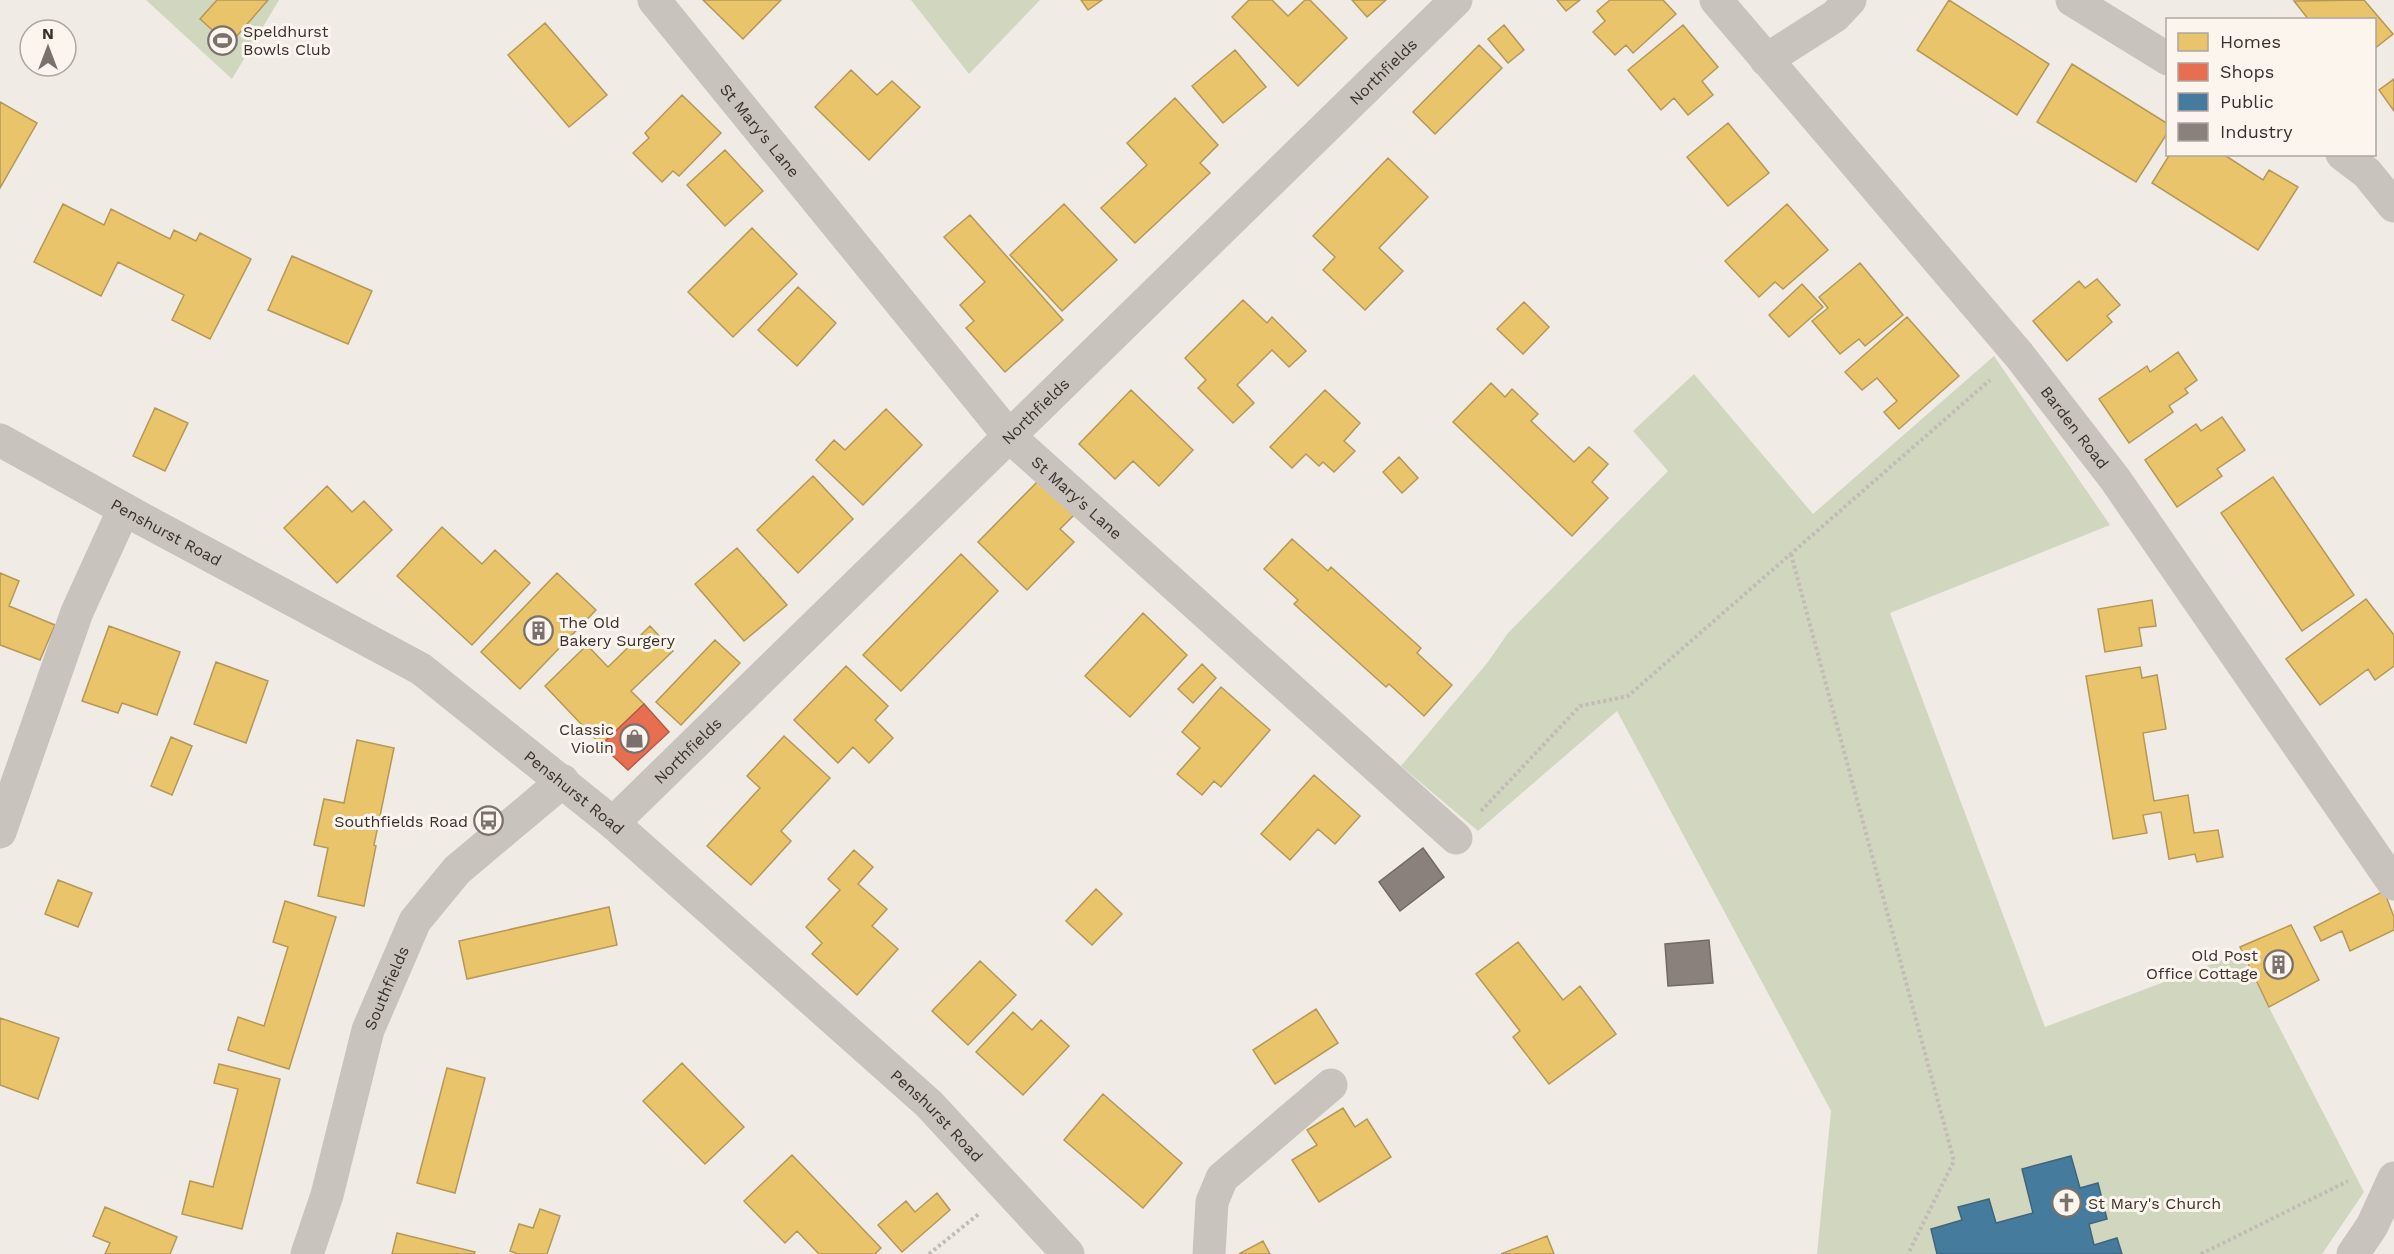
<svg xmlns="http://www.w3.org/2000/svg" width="2394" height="1254" viewBox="0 0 2394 1254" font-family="'Work Sans',sans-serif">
<rect width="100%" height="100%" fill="#f0ebe5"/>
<path fill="#d1d6bf" d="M146,0H279L232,79Z
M911,0H1040L969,74Z
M1994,356L2110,525L1890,613L2045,1027L2241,953L2364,1192L2322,1254H1817L1831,1111L1617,711L1478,831L1401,766L1488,662L1508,633L1668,471L1633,431L1694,374L1813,514Z"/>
<path fill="#e9c46a" stroke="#b59857" stroke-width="1.5" d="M217,0H268L229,45L200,19Z
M703,0H781L743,39Z
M1081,0H1102L1088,10Z
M1249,0H1272L1288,16L1305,0H1310L1347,38L1298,86L1232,17Z
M1352,0H1386L1367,17Z
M1557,0H1580L1566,11Z
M1610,0H1663L1676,14L1633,53L1626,45L1615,55L1593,32L1605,21L1597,11Z
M1949,0L2049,64L2017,115L1917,50Z
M2364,0L2393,34L2374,49V20H2309L2294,1Z
M545,23L607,95L569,127L508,55Z
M1504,25L1524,50L1508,63L1488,39Z
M1683,25L1718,67L1702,81L1713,95L1688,115L1674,98L1661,110L1628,70Z
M1479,45L1502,68L1435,134L1413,112Z
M1235,50L1266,87L1223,123L1192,86Z
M2072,64L2168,124V132L2136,182L2037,122Z
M851,70L877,95L892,81L920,107L869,160L815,107Z
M2394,79V111L2379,90Z
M682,95L721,133L679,176L673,171L662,182L633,153L649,138L645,133Z
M1175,98L1218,145L1200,163L1210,173L1135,243L1101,208L1147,165L1127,143Z
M0,102L37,123L0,188Z
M1728,123L1769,173L1728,206L1687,157Z
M725,150L763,191L725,226L687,185Z
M2170,154H2223L2263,180L2269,170L2298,187L2258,250L2152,183Z
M1388,158L1428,197L1379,248L1403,271L1365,310L1323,270L1335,257L1313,236Z
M63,204L104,225L111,209L170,239L174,230L196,241L200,233L251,259L210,339L172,320L184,295L118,262L101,296L34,262Z
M1064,204L1117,260L1062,311L1010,255Z
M1787,204L1828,250L1783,289L1775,282L1759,297L1725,261Z
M970,215L1063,320L1005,372L966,328L974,321L960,305L985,282L944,237Z
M752,228L797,274L733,337L688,292Z
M292,256L372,291L348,344L268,310Z
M1860,263L1903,315L1865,346L1859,339L1840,354L1812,321L1828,308L1819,297Z
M2097,279L2120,305L2107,316L2112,322L2067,361L2033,321L2079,281L2085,288Z
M1802,284L1823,307L1789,337L1769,315Z
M798,287L836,323L797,366L758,330Z
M1243,300L1267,323L1272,317L1306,351L1289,367L1272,350L1237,385L1254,403L1233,423L1198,388L1206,380L1185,358Z
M1524,302L1549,327L1523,354L1497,329Z
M1907,317L1959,376L1899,429L1884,412L1897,401L1877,378L1862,390L1845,372Z
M2178,352L2197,380L2185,389L2188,393L2169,406L2173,412L2129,443L2099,399L2147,366L2150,372Z
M1491,383L1505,397L1512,389L1538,414L1531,421L1574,462L1589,447L1608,464L1592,482L1608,498L1572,536L1453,422Z
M1131,390L1193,450L1159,486L1133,461L1115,479L1079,444Z
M1325,390L1360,423L1344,441L1355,451L1334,472L1323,462L1319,466L1306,454L1292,468L1270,447Z
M155,408L188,423L165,471L133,456Z
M886,409L922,445L863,505L816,460L834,440L845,450Z
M2222,417L2245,450L2217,469L2222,476L2177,507L2145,460L2196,424L2201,431Z
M1399,457L1418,478L1402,493L1383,472Z
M813,476L853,519L798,573L757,530Z
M2273,477L2354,595L2302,631L2221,513Z
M1038,481L1074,515L1060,529L1074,542L1027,590L978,542Z
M327,486L352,512L364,501L392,530L337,583L284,528Z
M442,527L482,564L495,550L530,583L472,645L397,576Z
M1292,539L1328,571L1331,567L1421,648L1417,653L1452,685L1424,716L1389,684L1386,687L1294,604L1298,600L1264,569Z
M737,548L787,605L744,641L695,584Z
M961,554L998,591L901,691L863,655Z
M0,573L19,581L9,606L55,625L40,660L0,645Z
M557,573L596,610L520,689L481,652Z
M2366,599L2394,635V666L2375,680L2368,669L2320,705L2286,659Z
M2152,600L2156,626L2139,628L2142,646L2105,652L2098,609Z
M1143,613L1187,655L1130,717L1085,676Z
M109,626L180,652L157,715L122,703L118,713L82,701Z
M650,626L673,651L631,691L644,704L601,745L545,686L587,645L608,667Z
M715,640L740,663L681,725L656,702Z
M216,662L268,681L246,743L194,724Z
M1202,664L1216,678L1193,703L1178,689Z
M846,666L888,706L875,720L893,738L869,763L853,747L838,763L794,720Z
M2140,667L2142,678L2157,675L2166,729L2143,733L2154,801L2188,795L2194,833L2218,830L2223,857L2197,862L2195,854L2169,859L2161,812L2143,815L2147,833L2113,839L2086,676Z
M1221,687L1270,730L1221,787L1214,781L1202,795L1177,774L1200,748L1182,732Z
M784,736L830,778L781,831L791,841L751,885L707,846L760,788L747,776Z
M171,737L192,746L172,795L151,786Z
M357,740L394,748L374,845L376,846L364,906L318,896L328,848L314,845L324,799L344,803Z
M1314,775L1360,816L1335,844L1318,829L1290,860L1261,834Z
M854,850L873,867L858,884L887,909L872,926L898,949L857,995L812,954L822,943L806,927L840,890L828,879Z
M58,880L92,893L78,927L45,914Z
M1096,889L1122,914L1092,945L1066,921Z
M2384,891L2394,917V930L2350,951L2342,931L2321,941L2314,927Z
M285,901L336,917L289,1069L228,1050L238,1017L264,1026L288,947L273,942Z
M609,907L617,945L467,979L459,941Z
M2291,925L2319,980L2269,1007L2240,947Z
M1518,942L1563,1000L1580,986L1616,1034L1549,1084L1513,1037L1520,1031L1476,974Z
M980,961L1016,995L968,1045L932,1011Z
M1316,1009L1338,1043L1275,1084L1253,1050Z
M1013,1012L1032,1030L1041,1020L1069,1046L1023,1095L976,1052Z
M0,1018L59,1038L38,1099L0,1085Z
M682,1063L744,1127L705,1164L643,1101Z
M219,1064L280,1079L242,1229L182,1214L190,1181L213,1187L238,1089L214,1083Z
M447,1068L485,1078L455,1193L417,1183Z
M1103,1094L1182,1163L1143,1208L1064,1140Z
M1343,1108L1355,1127L1367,1119L1391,1157L1319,1202L1292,1160L1317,1145L1307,1130Z
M792,1155L881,1248L875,1254H819L797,1231L785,1243L744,1201Z
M937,1193L950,1210L902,1252L878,1225L906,1201L915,1212Z
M105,1207L177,1237L170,1254H105L110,1243L93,1236Z
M540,1209L560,1216L547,1254H518L510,1251L519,1224L533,1228Z
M397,1233L475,1252L474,1254H392Z
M1547,1236L1554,1254H1501Z
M1263,1241L1270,1254H1239Z"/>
<path fill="#e76f51" stroke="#b35c46" stroke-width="1.5" d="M644,704L669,732L628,770L601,745Z"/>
<path fill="#457b9d" stroke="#42647b" stroke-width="1.5" d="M2071,1156L2080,1188L2098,1183L2107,1219L2089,1224L2094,1245L2117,1238L2122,1254H1937L1931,1229L1962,1220L1958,1207L1989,1199L1996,1223L2033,1213L2022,1169Z"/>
<path fill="#8a817c" stroke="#726964" stroke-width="1.5" d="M1423,848L1444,877L1400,911L1379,882Z
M1709,940L1713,983L1668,986L1665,944Z"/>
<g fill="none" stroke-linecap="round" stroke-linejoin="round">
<path stroke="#c2bbb6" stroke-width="4" stroke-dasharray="3 3" stroke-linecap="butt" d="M1791,554L1954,1161L1908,1254
M1481,811L1580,706L1628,696L1990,380
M929,1254L980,1213
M2201,1254L2348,1181"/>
<g stroke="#c9c3be" stroke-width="33">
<path id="s1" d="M654,0L1010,437L1456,838"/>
<path id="s2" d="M1716,0L2019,355L2115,479L2394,884"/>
<path d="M2072,0L2168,59"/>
<path d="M1766,60L1835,16L1850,0"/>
<path d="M2342,154L2367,173L2394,206"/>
<path id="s3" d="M0,440L142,519L421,669L613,823L929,1104L1068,1254"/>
<path id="s4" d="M613,823L1456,0"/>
<path d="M0,832L77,612L124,509"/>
<path id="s5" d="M307,1254L327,1195L368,1030L415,921L457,870L563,781"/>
<path d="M1209,1254L1212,1202L1222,1178L1331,1085"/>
<path d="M2353,1254L2372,1226L2394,1178"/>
</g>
</g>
<defs>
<symbol id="stadium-ring" viewBox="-11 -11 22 22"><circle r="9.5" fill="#fbf5ee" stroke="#7a716c" stroke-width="1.5"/><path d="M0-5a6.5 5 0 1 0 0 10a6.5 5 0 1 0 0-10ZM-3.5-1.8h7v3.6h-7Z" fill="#7a716c"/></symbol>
<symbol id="building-ring" viewBox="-11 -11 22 22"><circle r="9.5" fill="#fbf5ee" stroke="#7a716c" stroke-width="1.5"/><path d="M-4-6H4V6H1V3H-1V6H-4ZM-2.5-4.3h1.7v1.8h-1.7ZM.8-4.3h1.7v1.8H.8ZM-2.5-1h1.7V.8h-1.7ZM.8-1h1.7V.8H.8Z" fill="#7a716c"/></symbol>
<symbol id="shop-ring" viewBox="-11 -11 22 22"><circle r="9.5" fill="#fbf5ee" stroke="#7a716c" stroke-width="1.5"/><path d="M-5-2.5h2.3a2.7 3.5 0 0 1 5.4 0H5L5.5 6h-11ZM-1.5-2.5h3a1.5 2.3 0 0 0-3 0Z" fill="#7a716c"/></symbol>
<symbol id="bus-ring" viewBox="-11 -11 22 22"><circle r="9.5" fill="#fbf5ee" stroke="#7a716c" stroke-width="1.5"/><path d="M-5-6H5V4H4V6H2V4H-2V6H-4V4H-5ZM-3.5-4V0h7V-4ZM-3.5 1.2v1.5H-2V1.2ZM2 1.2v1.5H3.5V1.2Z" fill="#7a716c"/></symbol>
<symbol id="church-ring" viewBox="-11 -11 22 22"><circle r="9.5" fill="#fbf5ee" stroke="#7a716c" stroke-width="1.5"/><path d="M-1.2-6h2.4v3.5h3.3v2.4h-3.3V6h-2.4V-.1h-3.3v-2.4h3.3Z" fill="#7a716c"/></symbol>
</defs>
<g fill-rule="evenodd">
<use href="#stadium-ring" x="206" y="24" width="33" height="33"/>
<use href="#building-ring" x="522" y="614" width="33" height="33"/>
<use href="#shop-ring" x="618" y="722" width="33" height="33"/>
<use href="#bus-ring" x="472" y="804" width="33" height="33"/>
<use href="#building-ring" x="2262" y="948" width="33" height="33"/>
<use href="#church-ring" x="2050" y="1186" width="33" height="33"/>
</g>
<g text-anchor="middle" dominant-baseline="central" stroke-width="6" stroke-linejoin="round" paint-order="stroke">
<g font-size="16" fill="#3b302b" stroke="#fbf5ee" text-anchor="start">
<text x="243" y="31">Speldhurst<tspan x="243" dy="18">Bowls Club</tspan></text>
<text x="559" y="622">The Old<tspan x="559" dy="18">Bakery Surgery</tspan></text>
<text x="614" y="729" text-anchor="end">Classic<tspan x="614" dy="18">Violin</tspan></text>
<text x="468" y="821" text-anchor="end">Southfields Road</text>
<text x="2258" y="955" text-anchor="end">Old Post<tspan x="2258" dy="18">Office Cottage</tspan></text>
<text x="2088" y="1203">St Mary's Church</text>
</g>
<g font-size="16" fill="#3b302b" stroke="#fbf5ee">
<text stroke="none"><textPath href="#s4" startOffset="1076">Northfields</textPath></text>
<text stroke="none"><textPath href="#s1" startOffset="168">St Mary's Lane</textPath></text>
<text stroke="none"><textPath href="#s4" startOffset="590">Northfields</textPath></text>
<text stroke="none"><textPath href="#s2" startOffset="558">Barden Road</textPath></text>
<text stroke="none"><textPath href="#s1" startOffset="654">St Mary's Lane</textPath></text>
<text stroke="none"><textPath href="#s3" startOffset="190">Penshurst Road</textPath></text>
<text stroke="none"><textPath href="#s4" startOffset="104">Northfields</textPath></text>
<text stroke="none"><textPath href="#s3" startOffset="676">Penshurst Road</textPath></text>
<text stroke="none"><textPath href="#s5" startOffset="278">Southfields</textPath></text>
<text stroke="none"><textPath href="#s3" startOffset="1162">Penshurst Road</textPath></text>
</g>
</g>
<rect x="2166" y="18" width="210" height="138" fill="#fbf5ee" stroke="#aea6a0" stroke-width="1.5"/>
<rect x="2178" y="33" width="30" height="18" fill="#e9c46a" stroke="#aea6a0" stroke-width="1.5"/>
<text x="2220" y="48" font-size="18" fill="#3b302b">Homes</text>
<rect x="2178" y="63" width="30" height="18" fill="#e76f51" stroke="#aea6a0" stroke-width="1.5"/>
<text x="2220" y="78" font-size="18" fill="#3b302b">Shops</text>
<rect x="2178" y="93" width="30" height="18" fill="#457b9d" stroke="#aea6a0" stroke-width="1.5"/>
<text x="2220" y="108" font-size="18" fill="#3b302b">Public</text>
<rect x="2178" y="123" width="30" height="18" fill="#8a817c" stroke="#aea6a0" stroke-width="1.5"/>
<text x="2220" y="138" font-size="18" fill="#3b302b">Industry</text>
<g transform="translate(48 48)"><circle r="28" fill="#fbf5ee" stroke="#aea6a0" stroke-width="1.5"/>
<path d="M0-4.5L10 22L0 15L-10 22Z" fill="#7a716c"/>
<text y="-9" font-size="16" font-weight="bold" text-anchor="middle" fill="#3b302b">N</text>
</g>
</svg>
